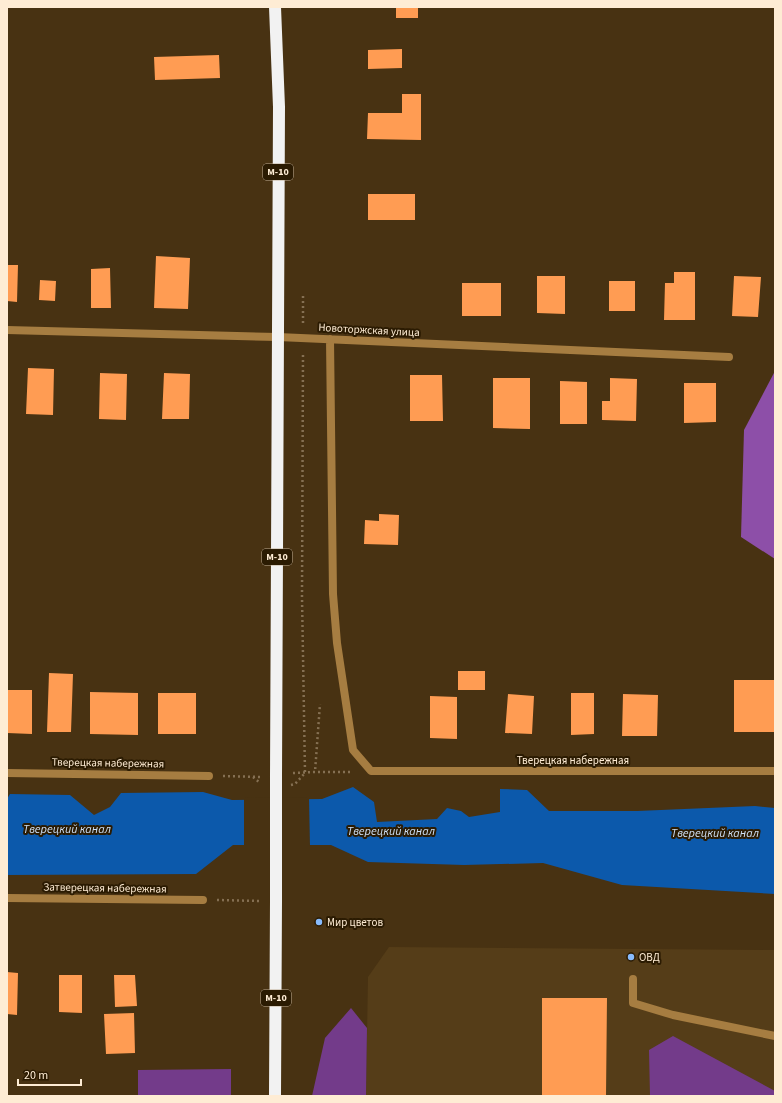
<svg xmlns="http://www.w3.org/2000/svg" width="782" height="1103" viewBox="0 0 782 1103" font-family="'Source Sans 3',sans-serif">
<rect width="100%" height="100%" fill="#483212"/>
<path fill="#553d18" d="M389,947L775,950V1096H366L368,977Z"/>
<path fill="#733b8a" d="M351,1008L367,1028L366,1096H312L325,1038Z
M673,1036L775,1091V1096H650L649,1050Z
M231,1069V1096H138V1070Z"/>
<path fill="#8d4fa8" d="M775,371V559L741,537L744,430Z"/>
<path fill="#0c59ab" d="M353,787L374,802L377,822L437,819L447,808L461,811L469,817L500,812V789L527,790L549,811H637L755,806L775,808V894L622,885L543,863L464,865L368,862L331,845H233L196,874L7,875V799L10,794L70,795L94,815L110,807L121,793L203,792L232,800L322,799Z"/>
<path fill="#483212" d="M309,797L310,847H244V798Z"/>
<path fill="#ff9c53" d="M396,7H418V18H396Z
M402,49V68L368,69V50Z
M219,55L220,78L155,80L154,57Z
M402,94H421V140L367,139L368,113H402Z
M368,194H415V220H368Z
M156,256L190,258L188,309L154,308Z
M7,265H18L17,302L7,301Z
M110,268L111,308H91V269Z
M674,272H695V320H664L665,283H674Z
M537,276H565V314L537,313Z
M734,276L761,277L758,317L732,316Z
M40,280L56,281L55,301L39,300Z
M609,281H635V311H609Z
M462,283H501V316H462Z
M28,368L54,369L53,415L26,414Z
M100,373L127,374L126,420L99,419Z
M164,373L190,374L189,419H162Z
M410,375H442L443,421H410Z
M493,378H530V429L493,428Z
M610,378L637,379L636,421L602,420V401H610Z
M560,381L587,382V424H560Z
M684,383H716V422L684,423Z
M379,514L399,515L398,545L364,544L365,520L379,521Z
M458,671H485V690H458Z
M49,673L73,674L71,732H47Z
M734,680H775V732H734Z
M7,690H32V734L7,733Z
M90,692L138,693V735L90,734Z
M158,693H196V734H158Z
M571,693H594V734L571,735Z
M508,694L534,696L532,734L505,733Z
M623,694L658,695L657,736H622Z
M430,696L457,697V739L430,738Z
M7,972L18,973L17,1015L7,1014Z
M59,975H82V1013L59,1012Z
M114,975H135L137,1006L115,1007Z
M542,998H607L606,1096H542Z
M134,1013L135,1053L106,1054L104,1014Z"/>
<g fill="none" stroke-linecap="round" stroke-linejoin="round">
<path stroke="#857053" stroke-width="2.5" stroke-dasharray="2 3" stroke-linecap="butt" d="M303,296V324
M313,772H352
M293,773L315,772L320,704
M223,776L260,777
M253,777L259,782
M291,785L295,784L305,773L302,597L303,353
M217,900L260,901"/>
<path stroke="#a67d41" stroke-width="8" d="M633,979V1003L673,1015L775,1036"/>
<path stroke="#a67d41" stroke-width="8" d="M7,330L278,337L729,357
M330,339L333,594L337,643L353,750L371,771H775
M7,773L209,776
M7,898L203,900"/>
<path stroke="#f2f2f2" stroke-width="12" d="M275,7L279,107L276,777
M275,1096L276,901"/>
<path stroke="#f2f2f2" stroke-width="12" d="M276,777V901"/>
</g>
<g fill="#88bbfc" stroke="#2b1b02" stroke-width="1.5">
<circle cx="319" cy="922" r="4"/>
<circle cx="631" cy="957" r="4"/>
</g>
<g text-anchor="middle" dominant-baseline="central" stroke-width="4" stroke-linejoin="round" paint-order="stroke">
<g fill="#2b1b02" stroke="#bfad95" stroke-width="1">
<rect x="263" y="164" width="30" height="16" rx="3"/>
<rect x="262" y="549" width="30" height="16" rx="3"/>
<rect x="261" y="990" width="30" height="16" rx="3"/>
</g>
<g font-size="10" font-weight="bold" fill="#feecd4">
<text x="278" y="172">М-10</text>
<text x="277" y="557">М-10</text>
<text x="276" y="998">М-10</text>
</g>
<g font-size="11" fill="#feecd4" stroke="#2b1b02">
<text transform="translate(369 330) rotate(3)">Новоторжская улица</text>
<text x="573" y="760">Тверецкая набережная</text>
<text transform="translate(108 763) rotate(1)">Тверецкая набережная</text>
<text transform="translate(105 888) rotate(1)">Затверецкая набережная</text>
</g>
<g font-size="11" fill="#feecd4" stroke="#2b1b02" text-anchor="start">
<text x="327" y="922">Мир цветов</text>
<text x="639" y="957">ОВД</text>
</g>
<g font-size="12" font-style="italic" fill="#cedff5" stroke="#2b1b02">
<text x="67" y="829">Тверецкий канал</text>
<text x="391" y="831">Тверецкий канал</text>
<text x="715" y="833">Тверецкий канал</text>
</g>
</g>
<rect width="782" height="1103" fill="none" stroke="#feecd4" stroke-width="16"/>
<path d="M18 1079v6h63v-6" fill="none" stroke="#feecd4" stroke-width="2"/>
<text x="24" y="1079" font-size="12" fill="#feecd4" stroke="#2b1b02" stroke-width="3" paint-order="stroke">20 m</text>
</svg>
